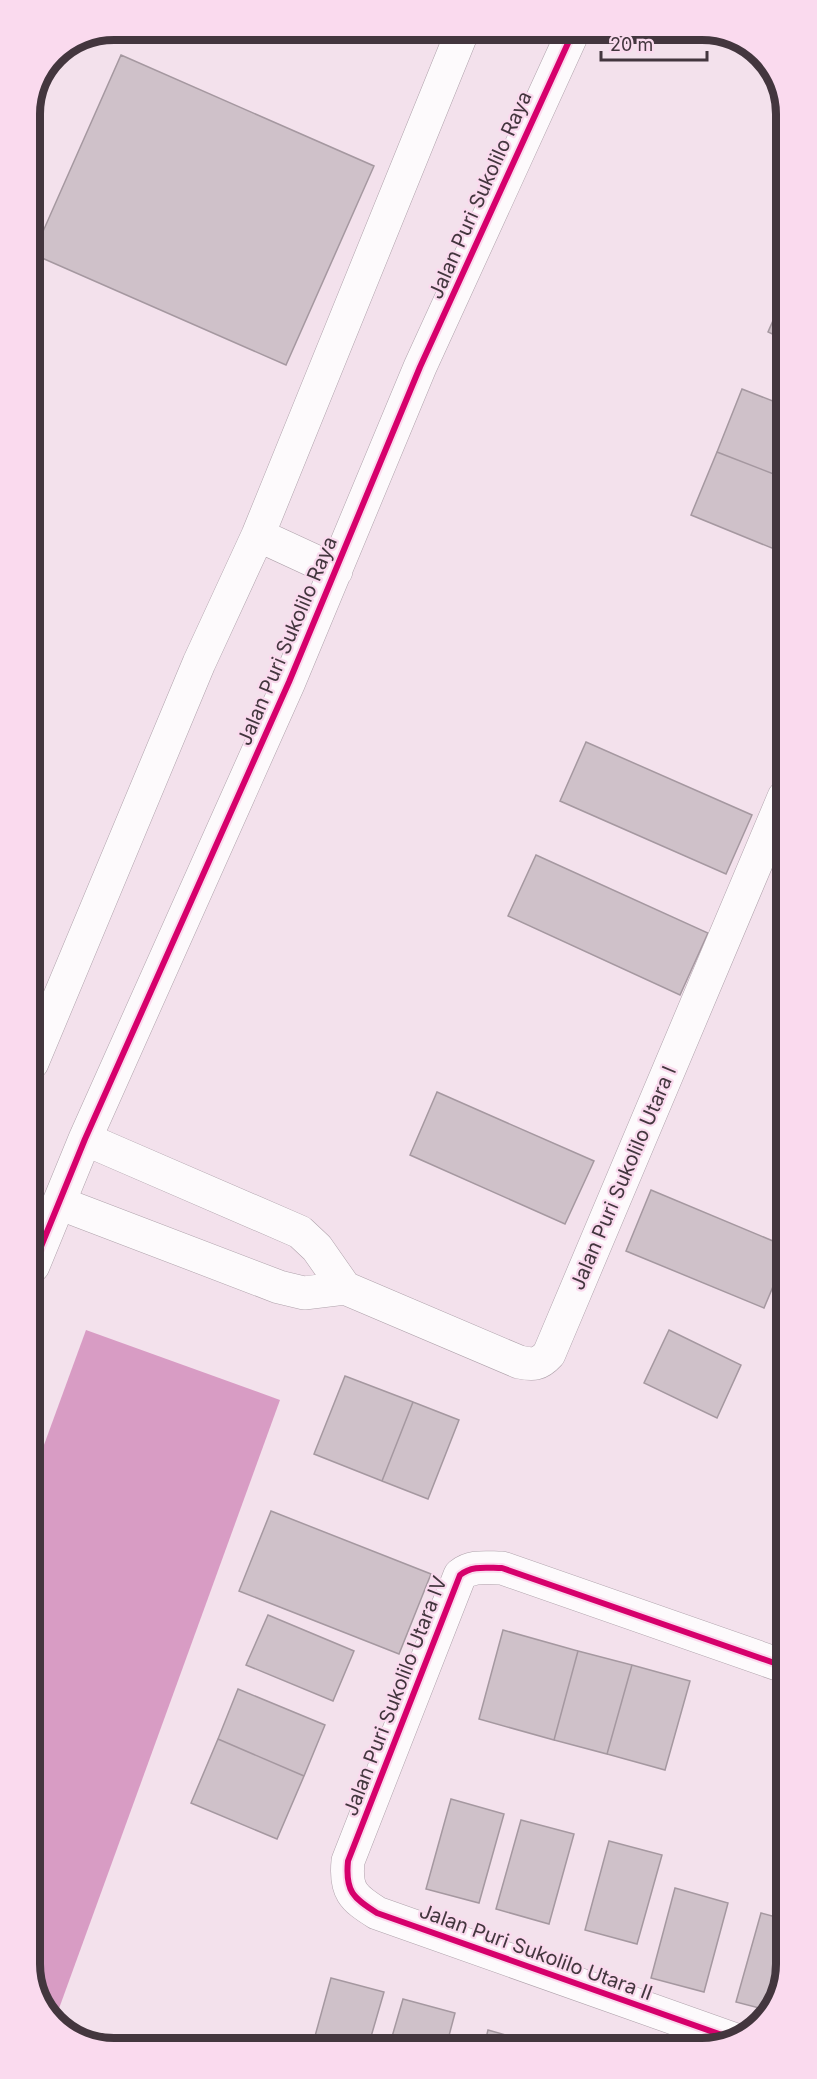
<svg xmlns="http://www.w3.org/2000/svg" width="817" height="2079" viewBox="0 0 817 2079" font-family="Inter,sans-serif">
<rect width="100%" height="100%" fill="#f3e1ec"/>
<path fill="#d89cc4" d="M86,1330L280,1400L57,2014L48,2011L34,1992L33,1475Z"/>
<path fill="#cfc1c9" stroke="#a598a0" stroke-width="1.5" d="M121,55L374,166L286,365L33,254Z
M783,298V339L768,332Z
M742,389L783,405L784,478L717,452Z
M717,452L784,478V553L691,515Z
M586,742L752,815L726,874L560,801Z
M536,855L708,933L680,995L508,916Z
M437,1092L594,1161L565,1224L410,1155Z
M651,1190L785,1246V1258L764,1308L626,1251Z
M669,1330L741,1365L717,1418L644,1383Z
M345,1376L413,1402L382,1481L314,1454Z
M413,1402L459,1420L428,1499L382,1481Z
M271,1511L431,1574L399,1654L239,1591Z
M268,1615L354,1651L333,1701L246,1665Z
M503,1630L578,1651L554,1740L479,1719Z
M578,1651L632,1665L607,1754L554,1740Z
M632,1665L690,1681L665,1770L607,1754Z
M238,1689L325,1725L304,1776L218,1739Z
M218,1739L304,1776L277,1839L191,1803Z
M451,1799L504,1814L479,1903L426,1889Z
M521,1820L574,1834L549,1924L496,1909Z
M609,1841L662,1855L637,1944L585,1930Z
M675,1888L728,1903L704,1992L651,1978Z
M761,1913L787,1920V1965L771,2011L736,2002Z
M331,1978L384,1992L368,2047H312Z
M403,1999L455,2013L446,2047H389Z
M488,2030L541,2045V2046H484Z"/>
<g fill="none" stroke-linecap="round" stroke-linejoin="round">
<defs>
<path id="minor" d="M258,535L336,571
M32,1063L199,663L258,535L463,30
M59,1203L279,1287L304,1293L345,1288L317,1248L300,1232L85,1139
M33,1266L85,1139L289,682L420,367L574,30
M345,1288L519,1362C533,1365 539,1365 549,1354L784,797
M736,2040L377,1913C353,1898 345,1891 348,1861L460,1575C472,1565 487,1568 502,1568L786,1667"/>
</defs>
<use href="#minor" stroke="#afa2ab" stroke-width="34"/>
<use href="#minor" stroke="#fdfafc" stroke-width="33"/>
<defs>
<path id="cycleway" d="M33,1266L85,1139L289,682L420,367L574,30
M736,2040L377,1913C353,1898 345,1891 348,1861L460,1575C472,1565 487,1568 502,1568L786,1667"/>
</defs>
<use href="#cycleway" stroke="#fadaee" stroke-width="10"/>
<use href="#cycleway" stroke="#d6006c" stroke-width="6"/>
</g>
<g text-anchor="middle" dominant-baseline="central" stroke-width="4.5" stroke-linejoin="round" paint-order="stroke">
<g font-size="20" fill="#43363e" stroke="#fadaee">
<text transform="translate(480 195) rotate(-66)">Jalan Puri Sukolilo Raya</text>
<text transform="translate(287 641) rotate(-67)">Jalan Puri Sukolilo Raya</text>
<text transform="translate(623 1178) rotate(-67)">Jalan Puri Sukolilo Utara I</text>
<text transform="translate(395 1696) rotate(-69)">Jalan Puri Sukolilo Utara IV</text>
<text transform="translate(536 1952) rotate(20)">Jalan Puri Sukolilo Utara II</text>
</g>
</g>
<path d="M0 0H817V2079H0ZM114 40H702A74 74 0 0 1 776 114V1964A74 74 0 0 1 702 2038H114A74 74 0 0 1 40 1964V114A74 74 0 0 1 114 40Z" fill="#fadaee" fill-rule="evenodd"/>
<path fill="none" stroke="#43363e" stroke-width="8" d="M114 40H702A74 74 0 0 1 776 114V1964A74 74 0 0 1 702 2038H114A74 74 0 0 1 40 1964V114A74 74 0 0 1 114 40Z"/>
<path d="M601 51v9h106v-9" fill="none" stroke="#43363e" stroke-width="3"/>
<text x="610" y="51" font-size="18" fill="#43363e" stroke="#fadaee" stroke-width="4.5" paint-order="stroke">20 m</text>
</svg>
